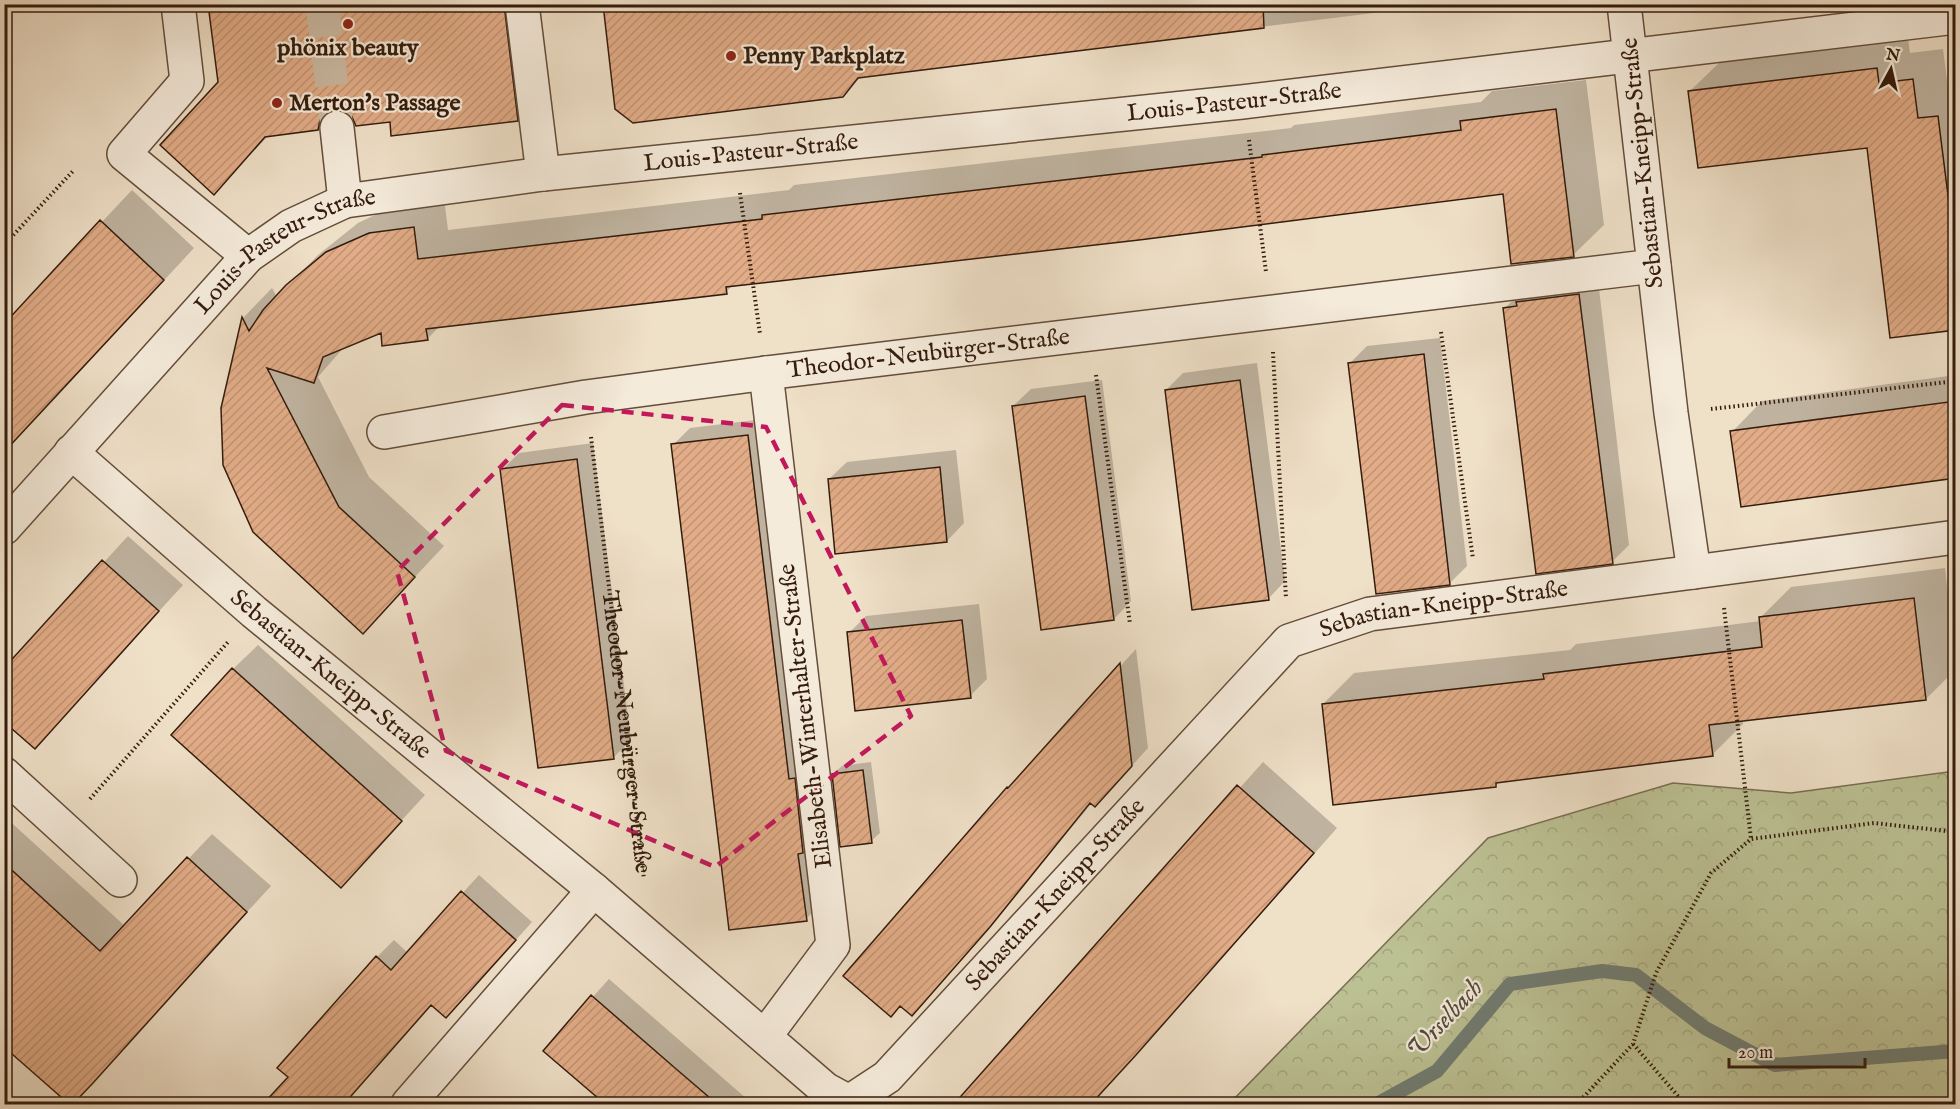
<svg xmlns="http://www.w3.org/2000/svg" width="1960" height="1109" viewBox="0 0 1960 1109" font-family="'IM FELL English',serif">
<defs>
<pattern id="park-crowns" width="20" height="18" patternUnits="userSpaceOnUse" patternTransform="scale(1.5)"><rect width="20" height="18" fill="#bcc194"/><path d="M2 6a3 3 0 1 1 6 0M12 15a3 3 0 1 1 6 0" fill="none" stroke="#a2a57e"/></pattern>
<pattern id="building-hatch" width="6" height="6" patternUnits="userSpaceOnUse" patternTransform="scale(1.5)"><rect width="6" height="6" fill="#e1ac87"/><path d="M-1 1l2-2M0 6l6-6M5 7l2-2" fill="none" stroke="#c29373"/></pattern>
</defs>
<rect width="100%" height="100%" fill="#efe0c8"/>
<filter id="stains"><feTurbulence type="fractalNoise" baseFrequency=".00333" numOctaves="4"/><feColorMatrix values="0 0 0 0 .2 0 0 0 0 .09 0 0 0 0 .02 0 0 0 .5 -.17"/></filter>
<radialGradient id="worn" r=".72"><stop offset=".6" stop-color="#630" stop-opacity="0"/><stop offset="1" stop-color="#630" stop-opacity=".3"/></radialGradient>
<path fill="url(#park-crowns)" stroke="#786e50" stroke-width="1.5" d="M1955,771V1104H1229L1488,838L1673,783L1791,793Z"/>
<path fill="#0003" d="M210,4H537L548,89L517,120H391L354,117L346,110L338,109L318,129L268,136L214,193L219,82Z
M604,4H1447L862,76L842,95Z
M1908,38L1910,53L1943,49L1948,88H1956V328L1869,147L1690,91L1721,61Z
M1586,80L1604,225L1573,255L1504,193L734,284L726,292L441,325L427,339L382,331L345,346L318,377L369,477L444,546L363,632L223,408L243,318L272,288L277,297L318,255L358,223L400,203L444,198L448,230L789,190L794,185L1291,128L1294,125L1481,102L1492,91Z
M132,190L194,248L4,453V326Z
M1598,280L1629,545L1612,562L1505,308L1522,291Z
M1440,338L1467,566L1450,583L1350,363L1367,346Z
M1257,363L1285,581L1268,599L1166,390L1183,373Z
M1956,375V477L1732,432L1762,401Z
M1102,380L1131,601L1114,619L1013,406L1031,389Z
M765,419L823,902L806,919L673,445L690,428Z
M593,443L631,740L614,757L502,470L519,453Z
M956,450L964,523L947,541L829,479L847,462Z
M128,536L183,585L35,747L4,671Z
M1945,568L1956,669L1926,699L1743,720V724L1712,755L1500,781L1495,786L1323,704L1354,673L1570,650L1576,644L1761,621L1760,618L1791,587Z
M979,604L987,679L970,696L849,633L866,616Z
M258,645L425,795L341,886L233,669Z
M1136,649L1148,748L1111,789L1092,803L928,997L1008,788Z
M871,762L880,833L871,841L833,774L842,766Z
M1263,762L1337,828L1092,1104H956Z
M4,816L125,926L212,834L271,886L71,1104L12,1052L4,980Z
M479,875L532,922L463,999L446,1016L433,1004L349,1099L355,1104H265L290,1077L377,957L394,940L408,953Z
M609,979L747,1099L742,1104H607L545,1050Z"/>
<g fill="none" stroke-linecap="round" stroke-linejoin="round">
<path stroke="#717d73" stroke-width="14" d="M1377,1104L1437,1071L1510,984L1602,971L1636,975L1705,1028L1775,1065L1956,1051"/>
</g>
<path fill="url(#building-hatch)" stroke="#341c0c" stroke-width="1.5" d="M208,4H504L518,121L391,136L390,122L356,126L352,117L345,111L334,110L325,113L320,120L318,130L265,137L214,195L160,145L218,82Z
M603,4H1263L1264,28L858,78L843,97L633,123L615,109Z
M1877,68L1879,83L1913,79L1918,118L1938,116L1956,259V330L1890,338L1867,148L1698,168L1688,91Z
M1556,109L1574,257L1511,264L1503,194L1139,240L726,287L727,294L426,329L428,340L382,346L381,333L323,357L314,383L267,368L339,507L415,577L363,634L253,532L223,465L221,408L242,317L249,331L263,310L286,285L326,252L369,233L414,227L418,259L762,219V215L1262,157V155L1461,130L1460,121Z
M100,220L164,280L4,452V324Z
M1579,294L1613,564L1536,574L1503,308L1517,306L1516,302Z
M1424,354L1450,585L1376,594L1348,363Z
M1240,380L1269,600L1192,610L1165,390Z
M1085,396L1114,620L1041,630L1012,406Z
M1956,401V478L1741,507L1730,431Z
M748,435L789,779L795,778L803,853L798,854L807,921L729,930L671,444Z
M577,459L614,759L538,768L500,469Z
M940,467L947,542L835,554L828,479Z
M102,560L159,611L35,749L4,722V668Z
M1914,598L1926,700L1709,725L1713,756L1496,783V787L1333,805L1322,704L1544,679L1543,674L1762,647L1759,617Z
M962,620L971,698L855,711L847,632Z
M1120,663L1132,766L1095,807L1090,803L990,927L912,1016L900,1006L891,1017L843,976L1007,787L1008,788Z
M232,668L402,821L341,888L171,735Z
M863,770L872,843L840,847L832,774Z
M1237,785L1314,853L1136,1055L1091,1104H954Z
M187,857L247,912L93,1083L73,1104H69L4,1047V863L100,951Z
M461,891L516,940L446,1018L431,1005L344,1104H263L288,1077L277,1068L376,956L391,970Z
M591,995L675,1068L717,1104H605L543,1051Z"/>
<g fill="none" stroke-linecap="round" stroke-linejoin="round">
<path stroke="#cab9a2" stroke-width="33" stroke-dasharray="33 16" stroke-linecap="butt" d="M322,4L337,128"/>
<defs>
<g id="minor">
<path d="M178,4L187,81L124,154L248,256"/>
<path d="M522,4L543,174"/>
<path d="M337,128L345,201"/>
<path id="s2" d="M384,432L586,397L766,373L1654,266"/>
<path id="s3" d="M71,452L254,612L594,890L825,1089L849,1102L887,1077L1289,641L1370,614L1694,572L1671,413L1624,4"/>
<path id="s4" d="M4,528L248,256L291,226L345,201L543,174L1242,102L1956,17"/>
<path d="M1694,572L1956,537"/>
<path d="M4,774L120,880"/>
<path d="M765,1036L833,945L766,373"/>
<path d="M408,1104L594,890"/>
</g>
</defs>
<use href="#minor" stroke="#634d3b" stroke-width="36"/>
<g stroke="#341c0c" stroke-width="4" stroke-dasharray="1.5 3" stroke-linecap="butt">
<path d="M1249,140L1266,272"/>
<path d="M740,193L760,334"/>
<path d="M4,245L74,170"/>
<path d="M1441,332L1473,559"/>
<path d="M1273,352L1286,599"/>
<path d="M1096,375L1130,624"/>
<path d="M1711,409L1956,381"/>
<path id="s1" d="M591,437L644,879"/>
<path d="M1724,608L1751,839"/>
<path d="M90,799L228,642"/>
<path d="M1633,1044L1684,1103L1692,1104"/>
<path d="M1577,1104L1633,1044L1656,973L1711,873L1751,839L1874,823L1956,832"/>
</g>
<use href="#minor" stroke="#f5ebdb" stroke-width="33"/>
</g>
<path fill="none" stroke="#c2185b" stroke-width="4.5" stroke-dasharray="12 8" stroke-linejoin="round" d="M562,405L766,427L911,716L715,867L446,751L397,571Z"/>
<g fill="#8f2418" stroke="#f5ebdb" stroke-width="2">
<circle cx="348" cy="24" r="6"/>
<circle cx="731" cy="56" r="6"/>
<circle cx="277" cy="103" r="6"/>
</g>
<g text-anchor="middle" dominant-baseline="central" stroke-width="4.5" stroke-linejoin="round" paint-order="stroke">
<g font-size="24" font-weight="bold" fill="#341c0c" stroke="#f5ebdb" text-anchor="start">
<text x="348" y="48" text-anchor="middle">phönix beauty</text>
<text x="743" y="56">Penny Parkplatz</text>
<text x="289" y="103">Merton's Passage</text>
</g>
<g font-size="24" fill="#341c0c" stroke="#f5ebdb">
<text stroke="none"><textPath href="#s4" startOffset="1372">Louis-Pasteur-Straße</textPath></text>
<text stroke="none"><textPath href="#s4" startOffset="886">Louis-Pasteur-Straße</textPath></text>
<text transform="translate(1643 163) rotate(-96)">Sebastian-Kneipp-Straße</text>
<text stroke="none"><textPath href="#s4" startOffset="400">Louis-Pasteur-Straße</textPath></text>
<text stroke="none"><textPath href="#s2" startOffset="550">Theodor-Neubürger-Straße</textPath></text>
<text stroke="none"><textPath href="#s3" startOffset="1812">Sebastian-Kneipp-Straße</textPath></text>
<text stroke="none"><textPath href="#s3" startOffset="342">Sebastian-Kneipp-Straße</textPath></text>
<text transform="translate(806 716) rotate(-97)">Elisabeth-Winterhalter-Straße</text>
<text stroke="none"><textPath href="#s1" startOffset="297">Theodor-Neubürger-Straße</textPath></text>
<text stroke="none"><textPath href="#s3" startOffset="1308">Sebastian-Kneipp-Straße</textPath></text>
</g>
<g font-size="26" font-style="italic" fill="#534c3f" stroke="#f5ebdb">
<text transform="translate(1445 1019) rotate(-47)">Urselbach</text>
</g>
</g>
<rect width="1960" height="1109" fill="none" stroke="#efe0c8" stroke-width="24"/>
<rect x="6" y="6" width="1948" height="1097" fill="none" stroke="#341c0c" stroke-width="3"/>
<rect x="12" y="12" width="1936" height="1085" fill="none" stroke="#341c0c" stroke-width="1.5"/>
<g transform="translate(1891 69) rotate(8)" stroke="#f5ebdb" stroke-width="4.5" paint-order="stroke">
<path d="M0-4.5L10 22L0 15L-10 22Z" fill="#341c0c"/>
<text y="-9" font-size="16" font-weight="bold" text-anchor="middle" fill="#341c0c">N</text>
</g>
<path d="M1729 1058v9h136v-9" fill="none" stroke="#341c0c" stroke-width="3"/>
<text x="1738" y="1058" font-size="18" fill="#341c0c" stroke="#f5ebdb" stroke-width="4.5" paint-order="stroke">20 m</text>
<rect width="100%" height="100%" filter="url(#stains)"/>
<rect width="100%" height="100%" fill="url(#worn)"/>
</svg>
